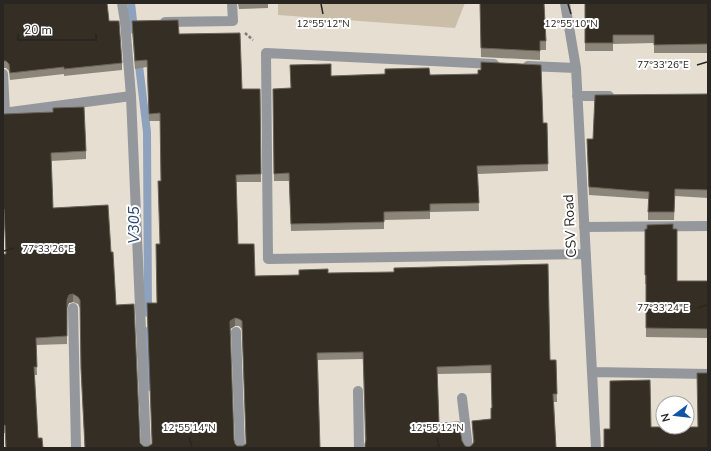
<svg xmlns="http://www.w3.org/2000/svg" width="711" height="451" viewBox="0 0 711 451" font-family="'Nunito Sans',sans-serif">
<rect width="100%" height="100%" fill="#e5ded1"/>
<path fill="#cabea8" d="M278,3H465L455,28L278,15Z"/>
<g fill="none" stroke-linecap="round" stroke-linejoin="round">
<path stroke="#8ea2bd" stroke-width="8" d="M131,3L134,30
M138,57L147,132L148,313
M148,331V387"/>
<path stroke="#807b73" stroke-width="2.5" stroke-dasharray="3 2" stroke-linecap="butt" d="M245,33L253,40"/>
<path stroke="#94979c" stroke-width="10" d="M122,3L125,22L131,96L146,448
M565,3L576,68L596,448
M165,22L233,21L232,3
M494,64L266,53L268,259L586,254
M528,66L576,68
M3,74L5,113
M577,96H609
M3,113L131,96
M584,227L708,226
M73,308L76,448
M236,332L240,448
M592,372L708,374
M358,391L359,448
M462,398L468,448"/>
</g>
<path fill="#8c867a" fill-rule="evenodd" d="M3,3L109,21L122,63V70L64,76V74L10,80L9,71L6,68H3Z
M238,3H268V8L239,9Z
M480,3L546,41V50H540V60L481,57Z
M585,3H708V53H654V43L613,44V51H585Z
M132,21L179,34L242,89H260L261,182H236L238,244L255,276L299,275L328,273L550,360H556L557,402H554L556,448H365V441L363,359L318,360L320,448H85L81,375L80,308L78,304L73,302L69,303L67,307V344L36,345L37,375H34L38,438L43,448H6L5,433H3V254H6L4,216H3V114L86,151V159L51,161L53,208L111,252L116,305L140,441V443L143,446L146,447L149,446L152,444V441L147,303H157L160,244L161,181L160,121H149L147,67L135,69L132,28ZM235,326H239L242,329V332L246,441V444L243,446H237L235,444L234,440L230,331V329ZM491,373L492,408L491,419L472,421L473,443L472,445L469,447L465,446L462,441L439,423L437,374Z
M430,75L543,123H547L548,171L478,174L479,211L430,212V219L384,220V229L291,231L289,181H274L273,89L291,88L331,76Z
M708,94V198L675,196L674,220H648V199L589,195L587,139H593Z
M645,229H673L677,281H708V338L646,337V284H645Z"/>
<path fill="#696358" d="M73,294V302L69,303L67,308V300L69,295Z
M235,318V326L230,329V332V321Z"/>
<path fill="#342e24" stroke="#696358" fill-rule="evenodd" d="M3,3H107L109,21H119L122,63L64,69V67L10,73L9,64L6,61H3Z
M480,3H544L546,41H540V51L481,48Z
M585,3H708V44L654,45V35H613V43H585Z
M178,20L179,34L240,33L242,89H260L261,174L236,175L238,244H254L255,276L299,275V270L328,269V273L394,272V268L548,264L550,360H556L557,394H553L556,448H365V444L366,440L363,352L317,353L320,448H85L81,368L80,300L78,297L73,294L69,295L67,300V336L36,338L37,367H34L38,438H42L43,448H6L5,425L3,426V254H6L4,209H3V114L53,112V108L84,107L86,151L51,153L53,208L108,205L111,252H113L116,305L134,304L140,441V443L143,446L146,447L149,446L152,444V440L147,303H157L156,244H160L158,181H161L160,113L149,114L147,60L135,61L132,21ZM235,318L239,319L242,321V324L246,440V444L243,446H237L235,444L234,440L230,324V321ZM491,365L492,408H491V419L472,421L474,442L472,445L469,447L465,446L462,441L459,422L439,423L437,367Z
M481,62L541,65L543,123H547L548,164L477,166L479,203L430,204V211L384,212V222L291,224L289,173L274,174L273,89L291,88L290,65L331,64V76L385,74V69L429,68L430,75L478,74V70H481Z
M708,94V190L675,189L674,212H648L649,192L589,187L587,139H593L595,95Z
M673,224V229H677V281H708V329L646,328V275H645V229H647V225Z
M697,373H708V448H604V429H610V381L650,380L651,427H698Z"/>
<path fill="none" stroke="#292622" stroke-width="1.5" d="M321,4L323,14M568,4L571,14M697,65L707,62M4,251L14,248M697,308L707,305M189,437L192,447M437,437L439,447"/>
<g text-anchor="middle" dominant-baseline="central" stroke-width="4" stroke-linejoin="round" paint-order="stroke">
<g font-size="14" fill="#292622" stroke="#fff">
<text transform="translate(570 226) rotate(-93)">CSV Road</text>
</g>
<g font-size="15" font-style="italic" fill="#2b486f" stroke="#fff">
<text transform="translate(134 225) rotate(-90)">V305</text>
</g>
</g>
<g font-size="10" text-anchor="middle" fill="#292622" stroke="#fff" stroke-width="4" stroke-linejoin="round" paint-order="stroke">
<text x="323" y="27">12°55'12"N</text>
<text x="571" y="27">12°55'10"N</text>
<text x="663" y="68">77°33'26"E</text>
<text x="48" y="252">77°33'26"E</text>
<text x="663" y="311">77°33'24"E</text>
<text x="189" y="431">12°55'14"N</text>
<text x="437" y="431">12°55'12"N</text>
</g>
<rect width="711" height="451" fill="none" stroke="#292622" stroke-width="8"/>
<g transform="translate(675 415) rotate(255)"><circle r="19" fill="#ffffff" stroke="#a9a8a7"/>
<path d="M0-3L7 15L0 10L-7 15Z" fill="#1154a4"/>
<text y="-6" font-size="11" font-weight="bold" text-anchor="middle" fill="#292622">N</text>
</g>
<path d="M18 34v6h78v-6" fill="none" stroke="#292622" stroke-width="2"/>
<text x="24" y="34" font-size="12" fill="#292622" stroke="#ffffff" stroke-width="3" paint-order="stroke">20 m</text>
</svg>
